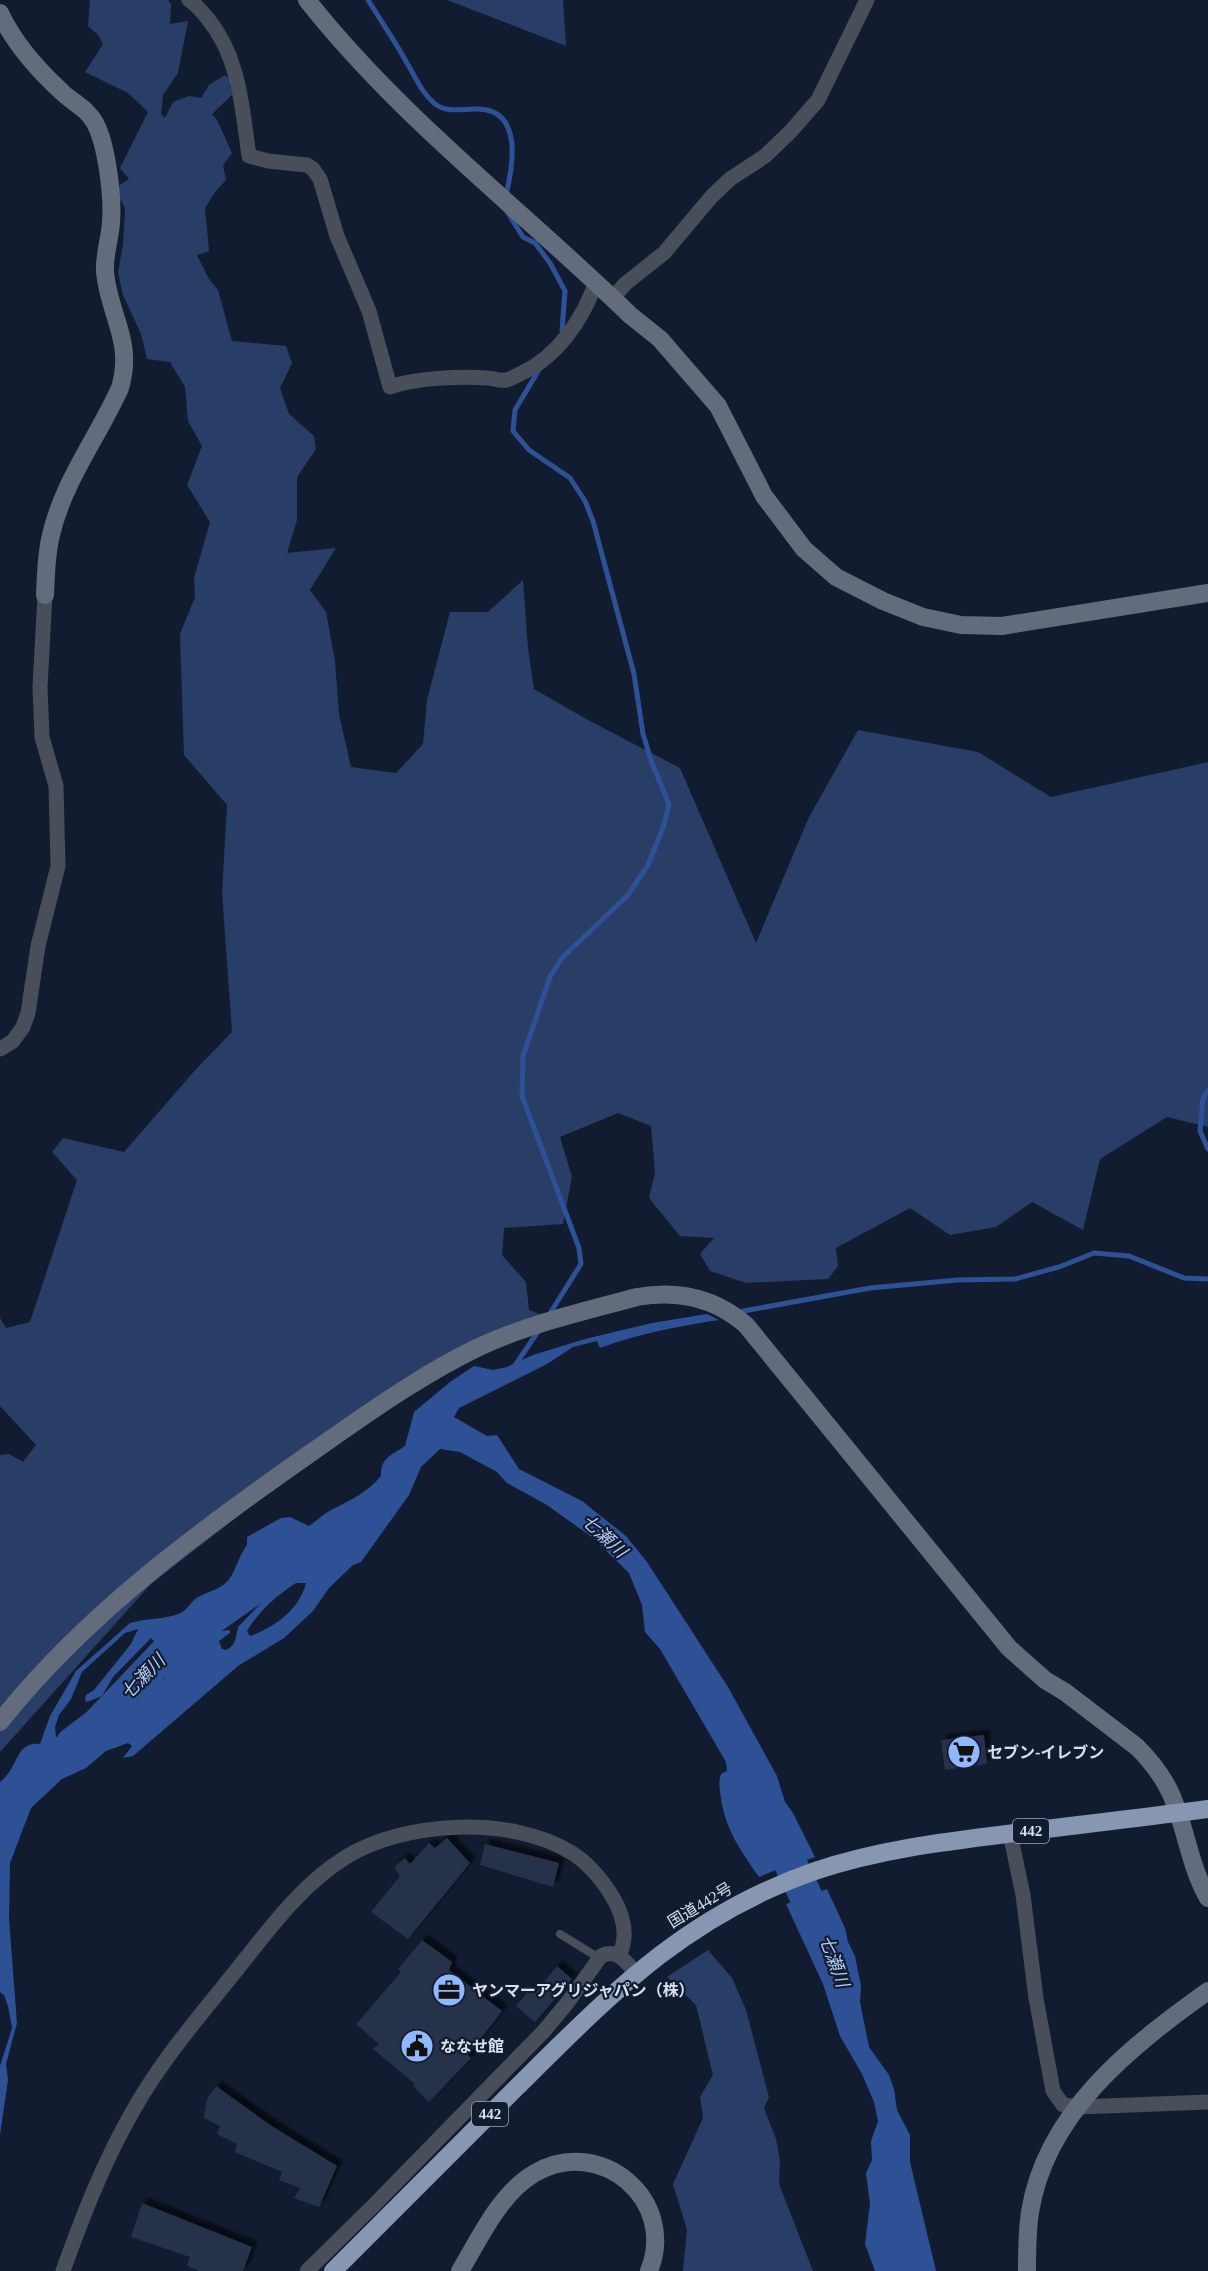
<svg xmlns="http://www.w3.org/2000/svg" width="1208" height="2271" viewBox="0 0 1208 2271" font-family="'Times New Roman','Noto Sans JP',serif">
<defs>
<filter id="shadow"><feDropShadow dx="5.5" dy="-5.5" stdDeviation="1.5" flood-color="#0009"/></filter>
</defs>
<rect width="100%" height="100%" fill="#111c30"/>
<path fill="#283e67" d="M90,0H168L171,5L170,24L188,21L178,73L163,95L161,114L165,118L173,102L189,96L201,98L209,85L225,75L231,80L230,87L233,94L212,114L217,120L232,153L223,165L226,180L215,192L205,208L209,251L197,255L209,279L218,290L232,341L286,346L292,363L280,388L289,414L314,436L316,449L297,477V520L287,553L336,548L310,590L326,612L335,661L339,714L351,767L396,773L423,744L427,700L450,612H488L523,580L528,648L534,689L588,720L680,768L756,943L809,817L858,730L978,752L1051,797L1208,762V1127L1167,1117L1100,1159L1083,1230L1032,1202L996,1227L950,1235L910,1208L836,1248L838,1266L828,1279L746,1283L710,1271L700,1254L714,1238L680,1236L649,1198L655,1173L651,1126L618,1113L560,1137L572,1177L563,1224L504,1228L502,1255L526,1282L529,1310L550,1318L431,1371L405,1399L296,1471L151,1584L0,1752V1455L9,1454L23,1462L36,1445L0,1406V1318L6,1328L30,1322L77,1180L52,1152L63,1138L124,1152L197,1068L232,1032L222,893L227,805L184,755L180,634L195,597L194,578L210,522L187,485L202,446L188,421L185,387L170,362L147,359L141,334L123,295L118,273L123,244L125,208L115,188L129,179L120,168L148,112L128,93L85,72L103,44L98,35L88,26Z
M447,0H563L566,46Z
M708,1950L732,1978L746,2010L769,2097L764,2108L776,2139L780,2161L779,2184L813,2271H683L687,2230L673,2184L703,2118L700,2097L713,2075L696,2005L667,1977Z"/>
<path fill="#2e5196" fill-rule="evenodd" d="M707,1314L719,1320C679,1326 638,1334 600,1348L597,1341L573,1347L547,1364L459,1408L454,1417L487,1436L497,1435L519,1469L582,1501L626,1536L647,1562L728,1687L777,1776L785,1802L793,1813L815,1857L798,1863L777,1822L754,1799L751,1814L780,1868L759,1877C741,1851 725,1829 721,1798C720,1790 718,1782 721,1774L727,1771L726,1762L660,1649L645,1632L642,1605L629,1573L593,1538L547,1505L507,1483L497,1472L460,1452L440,1449L421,1467L409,1495L361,1562L353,1565L329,1588L313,1611L284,1638L238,1666L133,1756L123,1758L132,1746L128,1743L106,1751L86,1768L62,1779L31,1808L10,1863L9,1920L17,2023L6,2064L8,2080L0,2135V2066L12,2028L8,2006L4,1995L0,1992V1782C19,1768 15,1741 40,1744L50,1716L76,1671L130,1623C146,1618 164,1620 181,1613C188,1609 191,1601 198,1597C209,1591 223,1589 230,1578C237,1568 239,1555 247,1545V1537L281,1518L290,1517L309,1526C317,1521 324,1513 333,1509C353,1499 366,1493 381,1476C380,1458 392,1455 405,1446L414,1412L450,1382L474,1366L493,1370L507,1367L533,1355L585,1339L652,1323ZM307,1538L308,1542L306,1548L278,1577L262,1602L238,1627C236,1636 236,1646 226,1650L222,1649L219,1641L230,1633V1630L222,1631C221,1622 227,1617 231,1610C251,1579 274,1561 302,1539ZM296,1583H306C299,1610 275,1627 250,1636L247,1631C259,1611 277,1595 296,1583ZM138,1629L131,1644L94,1690L86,1695L85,1700L87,1702L102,1696L113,1677L151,1638C160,1647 170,1667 164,1679L86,1730L65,1739L56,1737L55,1727L59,1715L71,1699L82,1672L125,1633Z
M827,1889L845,1928L848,1942L855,1956L861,1986L860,2002L869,2047L889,2075L894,2089L897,2110L910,2135V2162L936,2271H875L865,2244L870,2204L866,2173L872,2160L871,2141L878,2121L874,2102L862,2074L840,2036L823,1984L786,1904Z"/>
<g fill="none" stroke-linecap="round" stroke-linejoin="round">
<path stroke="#2e5196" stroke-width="5" d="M368,0C381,21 395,41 407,63C416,78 421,92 435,104C449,114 463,108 479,109C523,111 513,166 506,195
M506,210L523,237L535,243L550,263L565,291L562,331
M540,368L515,410L513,431L529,450L570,478L585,501L593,521L634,674L643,734L652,763L669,804L664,825L648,865L628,895L562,958L550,977L523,1056L522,1096L579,1248L581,1264L549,1315
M1208,1091L1203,1098L1200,1131L1208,1149
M738,1312L870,1288L957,1280L1015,1279L1059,1267L1094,1253L1129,1256L1184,1278L1208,1279
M514,1367L539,1330"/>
<path stroke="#2e5196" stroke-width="33" d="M72,1744L97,1725L173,1645L281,1569L331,1538
M745,1769L825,1936"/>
</g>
<path fill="#27334a" filter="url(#shadow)" d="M984,1735L987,1764L945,1770L941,1740Z
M447,1838L470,1863L408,1939L371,1912L400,1876L394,1867L405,1858L410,1864L429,1843L435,1848Z
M485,1844L559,1863L553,1887L480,1865Z
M422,1940L452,1962L449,1970L502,2011L468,2055L471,2058L429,2102L413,2086L415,2084L373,2049L379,2044L356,2024L401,1972L398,1969Z
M557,1966L572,1979L535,2022L516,2006L530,1989L535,1993Z
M216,2086L270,2125L337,2166L319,2207L294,2198L300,2188L279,2180L282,2172L235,2152L237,2144L217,2134L220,2126L204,2118L207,2099Z
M142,2203L252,2247L243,2271H200L187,2266L190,2257L131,2237Z"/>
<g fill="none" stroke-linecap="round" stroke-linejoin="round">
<path stroke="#494f5a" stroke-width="8" d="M560,1934L599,1958"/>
<path stroke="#494f5a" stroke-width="15" d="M189,0C197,5 202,12 208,19C240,58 242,108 249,156L268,161L307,165L313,169L320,179L337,236L369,311L390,387C415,378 460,376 487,378C493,378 499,381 505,380C510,380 517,375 522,373C558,356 583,319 596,282
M613,298L625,284L664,253L712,196L730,179L765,156L791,131L818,100L867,0
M0,1049L13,1041L23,1027L28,1013L38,946L58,866L56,786L42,737L40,687L45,595
M1010,1833L1023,1895L1036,1998L1053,2091L1063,2105L1079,2107L1208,2102
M63,2271C83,2215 104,2161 134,2109C163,2058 202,2013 239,1967C270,1928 302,1884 346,1857C405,1821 511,1815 572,1853C588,1863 602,1880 612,1896C623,1914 629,1935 619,1956
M307,2271L374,2205L544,2031L568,2002L601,1956C617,1948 626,1962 636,1973"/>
<path stroke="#626c7d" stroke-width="18" d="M307,0C400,118 522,210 630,315L660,339L718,406L764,496L804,549L836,577L883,601L923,617L961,625L1002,626L1208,593
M0,13C14,43 38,70 62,92C73,103 87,108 95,123C107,145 113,198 111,222C110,239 104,255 105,272C109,316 134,341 120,388C98,437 63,482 51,535C46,554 46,575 45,595
M0,1722C86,1613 202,1529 315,1450C368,1413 422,1374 481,1346C529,1324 585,1311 637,1297C677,1290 715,1298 746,1325L1009,1648L1045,1680L1065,1692L1137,1747C1150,1760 1162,1775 1170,1792C1186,1826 1189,1865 1208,1898
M460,2271C480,2238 500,2193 535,2173C600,2135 678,2200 649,2271
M1027,2271C1027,2252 1027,2231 1030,2212C1046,2112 1131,2046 1208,1991"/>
<path stroke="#8796b1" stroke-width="18" d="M333,2271C394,2210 455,2149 516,2088C611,1994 685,1916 815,1871C877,1850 942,1842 1007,1834C1074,1825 1141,1818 1208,1809"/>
</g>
<defs>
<symbol id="supermarket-disc" viewBox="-11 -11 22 22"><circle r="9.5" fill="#91b8fd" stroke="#111c30"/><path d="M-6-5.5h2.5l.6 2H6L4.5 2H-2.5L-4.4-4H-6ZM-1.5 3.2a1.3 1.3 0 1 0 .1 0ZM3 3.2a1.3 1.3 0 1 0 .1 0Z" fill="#111"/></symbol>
<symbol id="office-disc" viewBox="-11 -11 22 22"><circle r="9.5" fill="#91b8fd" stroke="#111c30"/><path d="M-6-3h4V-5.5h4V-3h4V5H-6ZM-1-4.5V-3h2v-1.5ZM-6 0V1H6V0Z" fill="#111"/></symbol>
<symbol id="civic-disc" viewBox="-11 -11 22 22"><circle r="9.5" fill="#91b8fd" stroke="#111c30"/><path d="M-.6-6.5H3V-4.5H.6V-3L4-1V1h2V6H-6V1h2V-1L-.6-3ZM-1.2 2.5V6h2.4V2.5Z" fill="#111"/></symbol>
</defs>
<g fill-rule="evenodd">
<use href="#supermarket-disc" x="945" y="1733" width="38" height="38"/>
<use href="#office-disc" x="430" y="1971" width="38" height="38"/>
<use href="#civic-disc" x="398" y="2027" width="38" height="38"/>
</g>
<g text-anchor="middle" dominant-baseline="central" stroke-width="4.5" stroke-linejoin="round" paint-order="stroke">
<g fill="#111c30" stroke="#9ca5b5" stroke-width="1.5">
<rect x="1013" y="1819" width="36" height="24" rx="4.5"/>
<rect x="472" y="2102" width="36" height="24" rx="4.5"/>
</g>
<g font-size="15" font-weight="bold" fill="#d7e0ee">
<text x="1031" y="1831">442</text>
<text x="490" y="2114">442</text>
</g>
<g font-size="16" font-weight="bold" fill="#d7e0ee" stroke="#111c30" text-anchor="start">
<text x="987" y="1752">セブン-イレブン</text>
<text x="472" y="1990">ヤンマーアグリジャパン（株）</text>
<text x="440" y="2046">ななせ館</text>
</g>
<g font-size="16" fill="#d7e0ee" stroke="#111c30">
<text transform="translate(700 1905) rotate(-31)">国道442号</text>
</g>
<g font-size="18" font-style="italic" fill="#b5cbf2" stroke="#111c30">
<text transform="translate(604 1536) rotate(43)">七瀬川</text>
<text transform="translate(143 1677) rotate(-46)">七瀬川</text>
<text transform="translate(834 1961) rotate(70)">七瀬川</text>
</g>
</g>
</svg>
